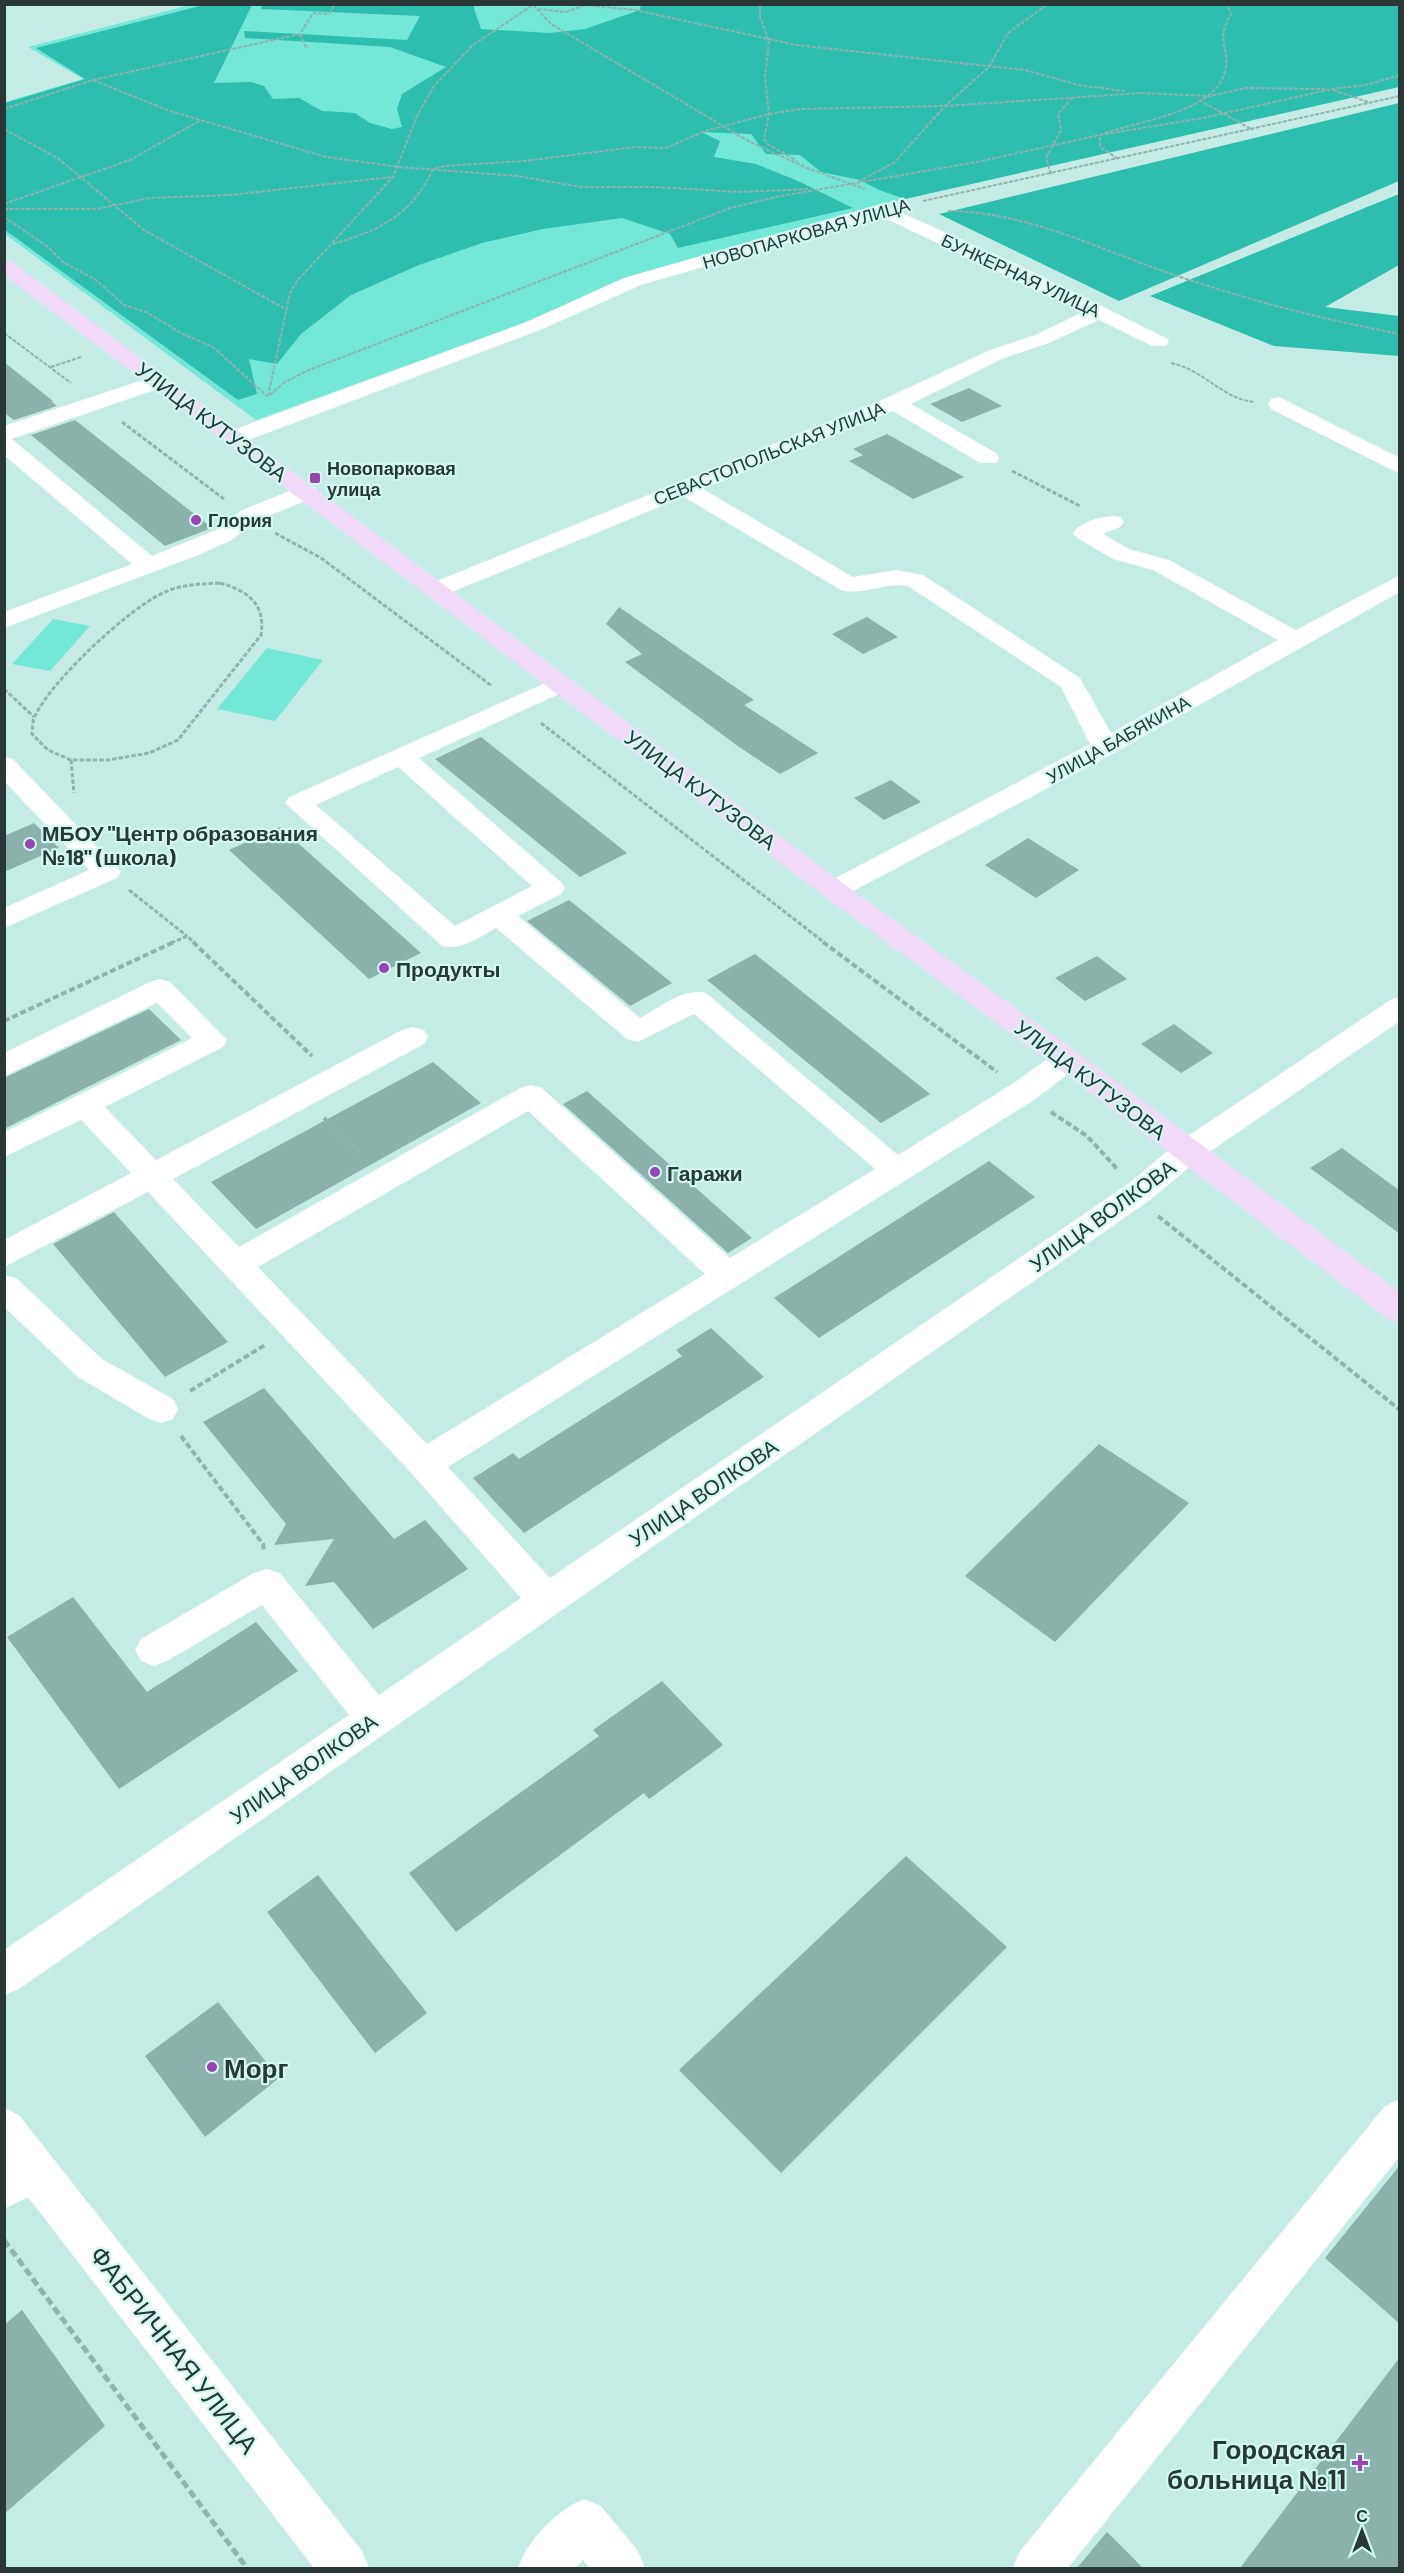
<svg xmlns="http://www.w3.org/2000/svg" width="1404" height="2573" viewBox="0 0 1404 2573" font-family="Barlow,sans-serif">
<rect width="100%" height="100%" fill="#c4ece4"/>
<path fill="#74e7d6" d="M190,5H1399L1359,96L878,205L618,280L532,320L256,420L5,234V102L83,79L28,47Z
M53,619L90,626L50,671L12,664Z
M267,648L323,660L275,721L217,709Z"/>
<path fill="#2dbead" d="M641,4L1399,5V87L905,199L879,190L860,180L821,172L800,155L766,154L751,134L701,132L720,141L714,157L756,164L798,181L853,208L678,248L670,234L622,218L543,229L482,243L419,265L351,295L301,334L277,364L249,359L257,394L238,400L5,230V103L85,79L36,48L204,5H252L214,83L251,82L264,86L273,99L299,98L322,111L355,113L370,123L392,129L402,127L397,109L402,94L446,67L390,47L245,38L244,31L407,40L420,16L261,9L262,5H473L481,29L550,33L585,29L640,10Z
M1399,103V181L1119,301L939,214Z
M1399,194V265L1325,307L1399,316V356L1274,346L1150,296Z"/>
<path fill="#8cb1ab" d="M4,362L53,401H51L57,406L14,420L4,413Z
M969,388L1002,406L962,422L930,404Z
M75,420L212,528L165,546L31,435Z
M887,434L964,477L913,499L849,461L863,455L853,449Z
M619,607L754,700L744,705L818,753L780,774L739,747L625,662L642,654L606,624Z
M867,617L898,637L863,654L832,634Z
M481,737L627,853L580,877L435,759Z
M891,780L921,802L884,820L854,798Z
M34,823L59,848L4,872V836Z
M280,827L421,953L369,979L229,850Z
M1028,838L1079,870L1036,898L985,865Z
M569,900L672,983L630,1006L527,921Z
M755,954L930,1094L881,1123L707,980Z
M1097,956L1127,979L1085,1001L1055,978Z
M149,1009L181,1040L4,1129V1078Z
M1174,1024L1213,1053L1181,1073L1141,1044Z
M433,1062L481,1103L256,1229L211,1182Z
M587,1091L752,1238L728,1253L563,1104Z
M1342,1148L1400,1191V1234L1310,1168Z
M989,1161L1035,1197L819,1338L774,1298Z
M114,1212L228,1342L165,1377L53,1244Z
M711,1328L764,1377L524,1533L473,1478L513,1453L519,1459L682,1356L676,1350Z
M264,1388L394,1539L425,1520L468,1569L373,1629L334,1582L305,1586L334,1539L274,1545L286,1524L203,1422Z
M1099,1444L1189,1503L1055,1642L965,1576Z
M73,1597L147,1692L256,1622L298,1671L119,1789L7,1637Z
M662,1681L723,1745L649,1799L644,1793L456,1932L409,1873L599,1736L593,1730Z
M906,1856L1007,1947L781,2173L679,2070Z
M318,1875L427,2013L375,2053L267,1912Z
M218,2002L279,2078L205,2137L145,2056Z
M1400,2165V2324L1325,2258Z
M22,2310L105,2426L4,2514V2325Z
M1400,2357V2568H1240Z
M1107,2532L1143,2568H1077Z"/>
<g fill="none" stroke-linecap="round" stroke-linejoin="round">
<path stroke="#92b2ac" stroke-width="2" stroke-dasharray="4 1.5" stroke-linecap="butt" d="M760,4V17L769,41L765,78L769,114L764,139L769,145L797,161
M585,5L635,10L796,45L1025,70L1078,85L1125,91
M538,9L566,12L585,5
M300,34L307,49
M93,80L167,110L326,157L398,167L518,176L581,187H655L739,192L809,189
M1333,90L1371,103
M1141,93L1209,96L1246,88L1325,89
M1199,100L1253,130
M4,109L93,80L300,34L313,13L329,14L335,4
M4,129L59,159L144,230L287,310
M1118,159L1100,147V135C1135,121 1213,114 1225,72C1231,47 1214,42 1231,14L1227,4
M1051,174L1046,158L1061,130L1058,114L1072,98
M858,182L895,162L945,106L989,67L1008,33L1048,4
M923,201L1400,96
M4,204L130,160L201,120
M4,209H97L150,198L230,195L391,177
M948,211C1027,212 1093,247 1166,272C1243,299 1321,319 1400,334
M4,217L48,247L63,262L96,280L124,305L146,312L183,334L213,347L267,396
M333,244C380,230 411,216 433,169L444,166L524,161L635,147L666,148L705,131L769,114L801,109L945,106L1142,93
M4,333L71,383
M1171,363C1206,371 1221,398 1254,402
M51,367L81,357
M270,395L285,382L309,370L730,208L781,196L977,162L1100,135L1203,118L1332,89L1366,85L1400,75
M268,396L290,293L297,281L393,177L417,116L434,86L473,45L533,5L551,24L750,142L807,168L865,189"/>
<path stroke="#92b2ac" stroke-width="3" stroke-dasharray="4.5 2" stroke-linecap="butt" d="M122,422L224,499
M1012,471L1080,506
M275,533L321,558L492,686
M220,583C248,591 266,604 261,635L178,740L149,753L108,760H71L48,750L32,734C33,728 32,721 35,716C51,681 130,607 165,592C183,584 201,584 220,583Z
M4,689L34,717
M541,723L825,943
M71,760L74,793
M129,890L187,936
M171,943L187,936L195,943"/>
<path stroke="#92b2ac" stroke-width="4" stroke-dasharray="6 3" stroke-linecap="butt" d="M193,942L312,1056
M823,942L997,1072
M4,1021L174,942
M1051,1112L1087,1136L1118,1170
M324,1118L362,1155
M1158,1216L1400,1410
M190,1391L265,1345
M181,1436L263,1544L264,1551"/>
<path stroke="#92b2ac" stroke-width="5" stroke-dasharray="8 4" stroke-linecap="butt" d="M4,2240L247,2568"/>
<path fill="#fff" fill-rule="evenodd" d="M882,204L1019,265L1166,338L1169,342L1166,346H1152L1099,320L1049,343L1004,358L911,404L996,453L999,458L996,463H980L893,411L703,489L853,577L896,570L923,575L1080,678L1111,733L1278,640L1153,570L1113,559L1077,538L1073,533C1081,521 1107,514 1120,517L1124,522L1120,527L1103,534L1129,549L1169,560L1296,630L1400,575V592L1114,753L844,896L834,899L824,896L820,890L824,884L1090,744L1061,687L908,586C885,582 862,596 841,590L684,497L445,595L436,597L427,595L424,590L427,585L886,398L990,350L1035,335L1083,312L880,216L641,285L540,330L241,443H225L222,438L225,433L526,322L627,277Z
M158,375L166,376L169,381L166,386L12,439L152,556L216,530L240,511L299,487H315L318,492L315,497L256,521L232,540L196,556L4,628V612L132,564L4,455V426Z
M1279,397L1400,458V474L1271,409L1268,404L1271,399Z
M561,676L570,679L574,684L570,689L419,758L561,882L565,888L561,894L518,916L640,1018C660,1007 684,987 706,993L898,1155L1012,1084L1056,1053L1067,1050L1078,1053L1082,1060L1078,1067L1034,1100L448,1467L550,1578L1128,1184L1176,1144L1390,1000L1400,997V1021L1198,1160L1150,1200L19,1989L4,1995V1950L349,1715L262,1605L167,1661L154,1666L141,1661L135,1650L141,1639L254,1573L267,1569L280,1573L379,1695L521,1598L412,1474L148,1192L4,1267V1240L131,1173L81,1120L4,1157V1132L192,1038L157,1003L4,1076V1053L150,982L160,979L170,982L227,1040L223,1047L105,1107L156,1160L402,1030L413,1027L424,1030L428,1037L424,1044L173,1179L239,1247L520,1088L531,1085L542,1088L730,1258L875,1169L694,1014L638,1042L627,1039L496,928C479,937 462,951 442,946L285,803L289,797ZM398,767L532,886L455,926L316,805ZM528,1111L705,1274L427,1444L258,1267Z
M4,757L13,759L121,872L117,878L4,928V908L89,870L4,781Z
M4,1275L16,1278L102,1359L173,1399L178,1409L173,1419L161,1423L149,1419L78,1377L4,1307Z
M1400,2099V2156L1068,2568H1013L1020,2551L1385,2106Z
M4,2108L19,2115L362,2551L369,2568H314L28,2197L4,2209Z
M584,2499L601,2506L638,2551L645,2568H590L583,2560L575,2568H518C527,2540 557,2510 584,2499Z"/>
<path fill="#f1daf8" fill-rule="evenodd" d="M4,259L11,261L844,884L1078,1053L1400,1292V1323L1388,1319L1056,1067L824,896L4,275Z"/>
</g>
<g fill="#9844b2" stroke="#d1f9f2" stroke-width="2">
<rect x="309" y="472" width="12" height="12" rx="3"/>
<circle cx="196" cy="520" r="6"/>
<circle cx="30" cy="844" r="6"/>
<circle cx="384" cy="968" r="6"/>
<circle cx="655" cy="1172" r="6"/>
<circle cx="212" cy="2067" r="6"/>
<path d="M1357 2454h6v6h6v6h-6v6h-6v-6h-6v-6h6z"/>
</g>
<g text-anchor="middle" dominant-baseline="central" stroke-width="4.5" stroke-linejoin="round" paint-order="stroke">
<g font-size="18" fill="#293836" stroke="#d1f9f2">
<text transform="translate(806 233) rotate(-16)">НОВОПАРКОВАЯ УЛИЦА</text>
<text transform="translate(1021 275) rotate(25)">БУНКЕРНАЯ УЛИЦА</text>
<text transform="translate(769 453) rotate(-22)">СЕВАСТОПОЛЬСКАЯ УЛИЦА</text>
<text transform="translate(1118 739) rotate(-29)">УЛИЦА БАБЯКИНА</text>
</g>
<g font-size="18" font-weight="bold" fill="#293836" stroke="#d1f9f2" text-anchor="start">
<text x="327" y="468">Новопарковая<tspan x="327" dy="21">улица</tspan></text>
<text x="208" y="520">Глория</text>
</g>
<g font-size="21" fill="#293836" stroke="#d1f9f2">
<text transform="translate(212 421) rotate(37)">УЛИЦА КУТУЗОВА</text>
<text transform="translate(701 789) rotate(37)">УЛИЦА КУТУЗОВА</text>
<text transform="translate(1091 1079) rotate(37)">УЛИЦА КУТУЗОВА</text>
<text transform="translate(1102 1215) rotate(-36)">УЛИЦА ВОЛКОВА</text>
<text transform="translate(703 1492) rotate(-34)">УЛИЦА ВОЛКОВА</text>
<text transform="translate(303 1768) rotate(-35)">УЛИЦА ВОЛКОВА</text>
</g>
<g font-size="21" font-weight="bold" fill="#293836" stroke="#d1f9f2" text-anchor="start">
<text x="42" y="832">МБОУ "Центр образования<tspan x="42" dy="24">№18" (школа)</tspan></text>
<text x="396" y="968">Продукты</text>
<text x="667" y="1172">Гаражи</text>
</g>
<g font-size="26" font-weight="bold" fill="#293836" stroke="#d1f9f2" text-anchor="start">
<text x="224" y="2067">Морг</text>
<text x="1346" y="2448" text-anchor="end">Городская<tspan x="1346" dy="30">больница №11</tspan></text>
</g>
<g font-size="26" fill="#293836" stroke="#d1f9f2">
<text transform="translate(175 2349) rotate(52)">ФАБРИЧНАЯ УЛИЦА</text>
</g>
</g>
<rect width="1404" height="2573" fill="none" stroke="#293836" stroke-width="12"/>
<g transform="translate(1362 2531)" stroke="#d1f9f2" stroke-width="4.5" paint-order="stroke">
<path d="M0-4.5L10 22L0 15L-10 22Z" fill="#293836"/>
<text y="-9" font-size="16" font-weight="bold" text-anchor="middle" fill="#293836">С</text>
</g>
</svg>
